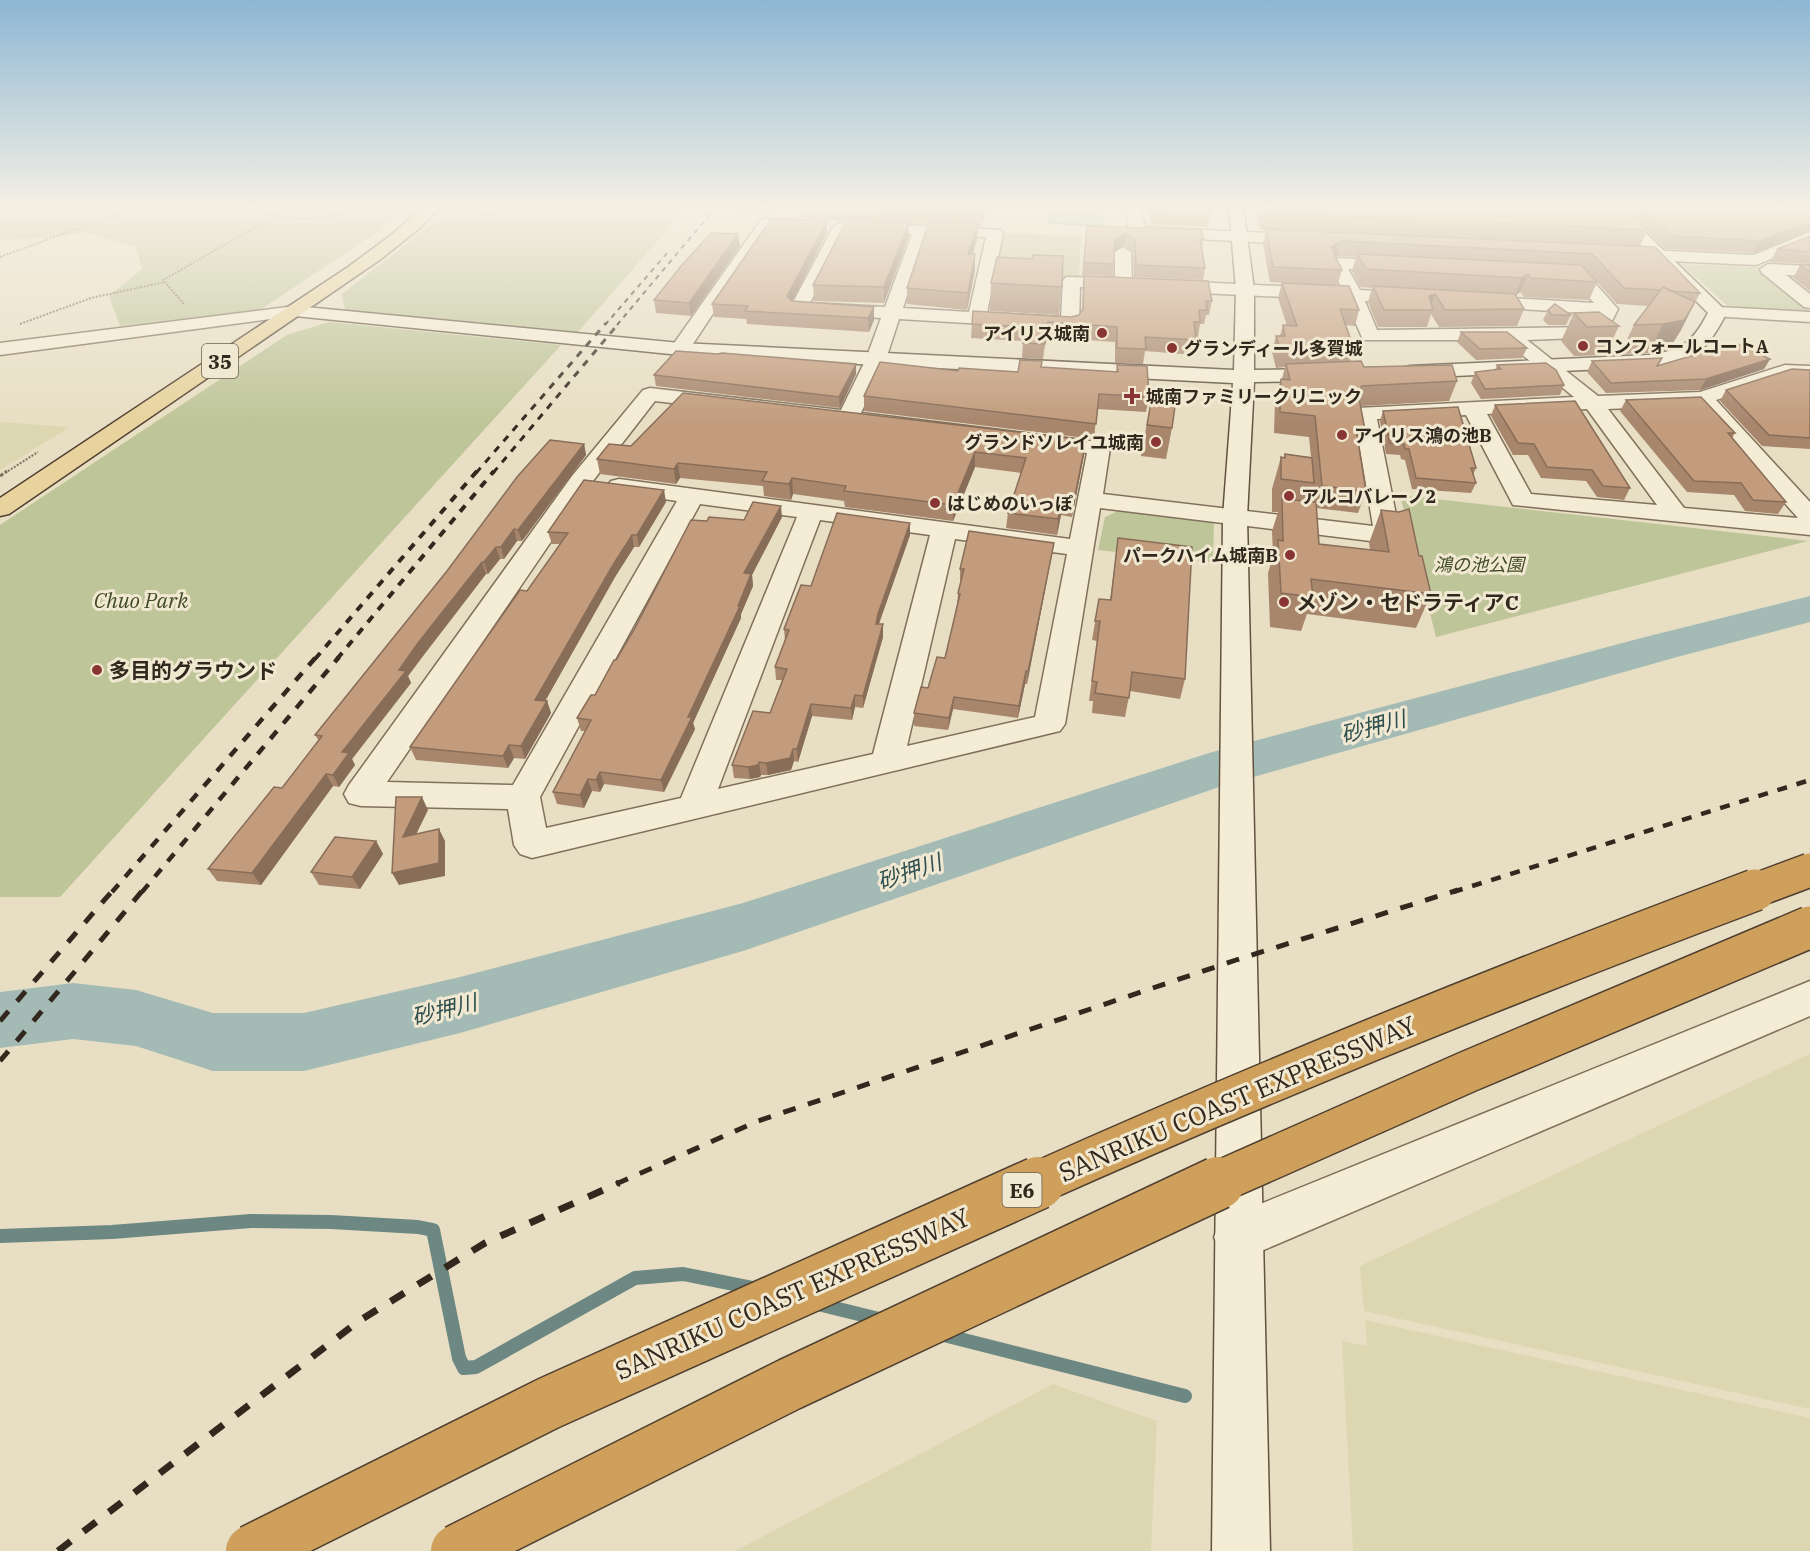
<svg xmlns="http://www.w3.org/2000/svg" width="1810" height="1551" viewBox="0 0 1810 1551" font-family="'IBM Plex Serif','Noto Sans JP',serif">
<rect width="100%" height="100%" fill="#e8dec3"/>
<path fill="#ddd7b1" d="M0,422L70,427L0,470Z
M1810,1054V1409L1364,1311L1360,1266Z
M1365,1320L1810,1418V1551H1353L1342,1341L1367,1346Z
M1053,1384L1157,1421L1151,1551H735Z"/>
<path fill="#bec598" d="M0,206H416L260,310L120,326L109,296L142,269L136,247L86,232L58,237L0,240Z
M503,206H688L578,332L345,310L342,294L450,210L495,212Z
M740,206H779L770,218L733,216Z
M1002,233L1081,236L1079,279L994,274Z
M1681,264L1756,267L1810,312L1731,309Z
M329,322L561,345L60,897H0V525L287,335Z
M1400,495L1808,541L1436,637Z
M1118,511L1214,522L1213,562L1098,550L1105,517Z"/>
<path fill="#a4bbb5" stroke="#6d8882" stroke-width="1.5" d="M1050,214L1102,216V226L1049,223Z"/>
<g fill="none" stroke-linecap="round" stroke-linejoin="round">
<path stroke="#6d8882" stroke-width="14" d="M0,1236L112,1232L251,1221L331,1222L418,1227L433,1230L459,1358L464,1368L476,1367L635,1278L683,1274L758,1289
M818,1304L883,1320
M940,1334L1185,1396"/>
<path fill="#a4bbb5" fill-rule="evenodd" d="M1810,596V622L1677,657L1225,785L743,951L460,1033L304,1071H213L136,1046L73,1039L0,1048V992L73,983L136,990L213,1013H304L460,977L743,903L1209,753L1645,637Z"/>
<defs>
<path id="lane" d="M467,206L493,208L497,210L493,212L433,209L429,207Z"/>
<path id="street" d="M1126,206H1140L1145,227L1309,235L1317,240L1309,245L1141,236L1128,228Z
M765,219L813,221L821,226L813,231L769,229L687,353H673L670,349L760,221Z
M841,222L849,227L810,303L885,307L912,234L860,231L857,228L865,223L1001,230L1003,233L987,313L1061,317L1063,281L1066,277L1115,278V252L1123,247L1131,252L1132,279L1342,289L1329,263L1337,258L1585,272L1618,309L1604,337L1527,340L1598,396L1700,392L1785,365L1810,366V378L1787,377L1716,400L1810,502V535L1513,505L1466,415L1377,419L1400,535L1396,540L1387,543L1100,508L1065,724L1060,731L532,858L520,854L514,845L508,809L361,806L349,803L344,794L349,785L572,476L643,390L650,388L841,410L866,359L881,318L799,313L793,312L790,308L833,227ZM927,235L986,237L969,312L903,308ZM1348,269L1574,281L1594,303L1476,296L1470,297L1467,301L1470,305L1476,306L1598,314L1590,327L1377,330L1365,301L1415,303L1421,302L1424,298L1421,294L1415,293L1360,290ZM1080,287L1346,300L1363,340H1504L1574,397L1357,408L1354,413L1373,526L1103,494L1110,448L1107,443L861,413L886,359L899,319L1070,329L1077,327L1079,323ZM655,401L1087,453L1070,539L619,479L611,481L607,486L611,491L677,501L513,785L387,782L589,486ZM1697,405L1798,518L1684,508L1608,409ZM1587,409L1657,505L1531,494L1487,414ZM700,504L797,517L681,798L546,828L540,797ZM820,520L930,535L873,754L718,789ZM955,539L1067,554L1035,717L907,746Z
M1810,232V243L1756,265L1624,259L1616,254L1624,249L1754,255Z
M1768,264L1810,266V276L1786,275L1810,294V308L1804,307L1762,273L1760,269Z
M295,306L301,307L304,311L301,315L0,355V343Z
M1718,307L1810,312V322L1712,316L1709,312L1712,308Z
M1810,981V1016L1238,1261L1221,1254L1214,1237L1221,1220Z"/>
<path id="secondary" d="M1229,206H1243L1254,289V370L1328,369L1335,371L1338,375L1335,379L1328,381L1254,382L1247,517L1270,1551H1212L1223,517L1233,383L680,355L295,316L289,315L286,311L289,307L295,306L680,343L1234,370L1236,289Z
M1602,206H1618L1727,312C1705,354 1696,360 1649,367L1410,378L1403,376L1400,372L1403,368L1410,366L1649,355C1683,350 1692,343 1708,313Z"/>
<path id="primary" d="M425,206H441L421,227L381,259L9,514L0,516V498L348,267L390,236Z"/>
</defs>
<use href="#lane" stroke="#80705c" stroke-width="3"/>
<use href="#street" stroke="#80705c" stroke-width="3"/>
<use href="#secondary" stroke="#62523f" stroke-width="3"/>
<use href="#primary" stroke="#4e3f30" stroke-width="3"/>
<path stroke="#80705c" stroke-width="2" stroke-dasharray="2 1.5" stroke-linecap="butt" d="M250,206C294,224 317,222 361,206
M0,257L139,206
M184,304L163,280L275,216
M20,324L91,298L165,282
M5,473L38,452"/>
<path stroke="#80705c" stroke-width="3" stroke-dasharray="4 2" stroke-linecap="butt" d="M0,476L7,471"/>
<use href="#lane" fill="#f4ecd5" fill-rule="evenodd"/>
<use href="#street" fill="#f4ecd5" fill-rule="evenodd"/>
<use href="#secondary" fill="#f4ecd5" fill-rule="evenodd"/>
<use href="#primary" fill="#e8d39e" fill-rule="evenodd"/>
<path stroke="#32281e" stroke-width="2" stroke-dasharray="5 5" stroke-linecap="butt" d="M605,325L668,252
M617,325L717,206"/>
<path stroke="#32281e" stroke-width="3" stroke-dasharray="7 7" stroke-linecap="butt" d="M476,473L606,323
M493,473L619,323"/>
<path stroke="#32281e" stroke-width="4" stroke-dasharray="8 8" stroke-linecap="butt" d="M315,659L477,471
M337,659L494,471"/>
<path stroke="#32281e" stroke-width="4.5" stroke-dasharray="10 10" stroke-linecap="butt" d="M112,892L316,657
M142,892L339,657
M1453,892L1810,780"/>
<path stroke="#32281e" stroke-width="5" stroke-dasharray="13 13" stroke-linecap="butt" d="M0,1021L113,890
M0,1061L143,890
M616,1184L758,1121L1236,960L1458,890"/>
<path stroke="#32281e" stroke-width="7" stroke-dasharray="16 16" stroke-linecap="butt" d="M58,1551L359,1321L485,1243L619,1183"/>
<defs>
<path id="highway-bridge-far2" d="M1751,892L1810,870"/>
<path id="highway-bridge-far1" d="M1035,1184C1272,1078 1512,981 1755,890
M1214,1184L1467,1072L1810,927"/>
<path id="highway-bridge" d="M252,1551L549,1403L1038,1183
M457,1551L790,1384L1218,1183"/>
</defs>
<use href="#highway-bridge-far2" stroke="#4e3f30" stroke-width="36" stroke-linecap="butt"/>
<use href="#highway-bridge-far1" stroke="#4e3f30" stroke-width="44" stroke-linecap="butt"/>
<use href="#highway-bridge" stroke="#4e3f30" stroke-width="55" stroke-linecap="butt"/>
<use href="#highway-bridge-far2" stroke="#cfa05c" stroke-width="33"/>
<use href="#highway-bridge-far1" stroke="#cfa05c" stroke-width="41"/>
<use href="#highway-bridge" stroke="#cfa05c" stroke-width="52"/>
</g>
<path fill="#a7866c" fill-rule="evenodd" d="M801,206H987L981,227H978L977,239L973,254L975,270L967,310L907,304V288L928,224L909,223V236L884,303L814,301L813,285L847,221L802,218Z
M1149,206H1208L1209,216L1208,227L1151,224Z
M1256,206H1624L1633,215L1636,209L1632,206H1810V231L1754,253L1665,249L1647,231L1640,246L1700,293L1681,330L1669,349L1649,353L1620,354L1634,325L1649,306L1617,304L1597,282L1589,300L1524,297L1520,292L1516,295L1524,309L1517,326L1439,327L1431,314L1427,327H1378L1368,302L1372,288L1360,287L1352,271L1356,257L1337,256L1336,257L1342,270L1337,286L1359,310L1355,326L1346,325L1354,349L1350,362L1364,367L1457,381L1449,401L1361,406L1365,430L1359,448L1366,491L1358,513L1316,508L1319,544L1370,550L1369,543L1381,510L1419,556L1431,594L1416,628L1307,614L1301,631L1270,627L1268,573L1273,556L1272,531L1278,512H1272V489L1281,457L1284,458L1285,454L1311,457L1309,437L1274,433L1275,399L1281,379H1282L1285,367L1276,368L1272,352L1276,336H1280L1283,325L1287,326L1278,298L1282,283L1321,285L1270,282L1263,244L1266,230L1260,229ZM1313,488L1314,500V502H1309Z
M1087,226L1204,239L1202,249L1205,268L1203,280L1134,277L1133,252L1124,245L1114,251V264L1113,276L1082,275Z
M827,233L792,301L874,320L869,332L747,324L746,319L714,317L712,304Z
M1810,236V264L1770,262L1777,249Z
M740,246L691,316L656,313L654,300Z
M1032,259L1062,287L1059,315L990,311L991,283Z
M1800,265H1810V291L1793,278Z
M1084,276L1212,301L1209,315H1206L1204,324H1200L1198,337L1196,336V340L1193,355L1145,351L1143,364L1115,363V342L1046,337L1043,359L1022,358L1023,341L971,338L972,324L1071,317L1079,315L1082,311Z
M1548,310L1571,315L1566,325H1548L1543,320Z
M1574,313L1619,326L1605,355L1574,356L1561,341Z
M1461,332L1527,348L1522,358L1476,360L1457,342Z
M718,354L856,364V374L840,408L656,386L654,375Z
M1662,358L1658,366L1770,359L1764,369L1700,390L1606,393L1587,372L1592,361Z
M1117,365L1149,397L1146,412L1097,409L1094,439L864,411V396L958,371L1018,372L1042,367L1116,372Z
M1497,365L1564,385L1560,395L1481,399L1471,383L1475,372L1495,370Z
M1810,370V449L1762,446L1720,401L1726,390Z
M1153,390L1172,428L1166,459L1141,456Z
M1626,400L1735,433L1732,438L1786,502L1778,514L1745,511L1734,495L1687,492L1620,411Z
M1495,405L1630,488L1624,500L1597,497L1586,481L1541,478L1528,455H1513L1491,416Z
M1383,411L1476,468L1473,475L1476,483L1471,493L1412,489L1405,460L1401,459L1400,455L1386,454L1380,421Z
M1086,440L1084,455L1072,517L1061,515L1057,535L1006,528L1008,513L1021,473L975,467L953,521L845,507L844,501L793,494L791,500L764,496L763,486L680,478L676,484L600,474L597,459L631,446Z
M584,444L586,455L522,541H517L504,559H500L488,574H486L423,656L408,676L411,683L352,759L355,765L339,787L333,786L261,885L217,881L208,869L282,788L319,741L315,735L447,571Z
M666,502L639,547H634L615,577L545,701H547L551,713L525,759L514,758L508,768L416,760L410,747L527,591L561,544H552L548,532Z
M782,517L752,575L753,586L741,614V618L693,723L695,729L664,792L604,784L600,792L592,791L584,808L557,804L553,792L585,731H581L577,718L595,695L616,660L707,521L744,520Z
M910,523V535L879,624L883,637L863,708L855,707L852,720L812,716L798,762L794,761L791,770L768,775H761L760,777L750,779L734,778L732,765L770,713L782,680H776L775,667L785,641L784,629L811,586Z
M1118,538L1185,679L1180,699L1130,691L1125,717L1092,713L1093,701H1089L1097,641L1092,640L1099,599L1110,600Z
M1054,543L1052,554L1027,684H1025L1018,718L953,709L948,730L914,726V713L945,658L957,605L958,593L961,581H960V569Z
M376,841L383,854L360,889L319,885L311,872Z"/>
<path fill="#886d58" d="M985,206H987L981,227L982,215Z
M827,221V233L788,309L787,296Z
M1810,221V231L1754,253L1760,241Z
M909,222V236L884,303V287Z
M978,224L977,239L968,270V254Z
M738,234L740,246L691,316L689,303Z
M1126,234L1124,245L1113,252L1114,240Z
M1341,241L1337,256L1327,262L1331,247Z
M975,254V270L967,310L968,293Z
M1528,274L1520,292L1515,296L1522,278Z
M1435,294L1430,310L1429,296Z
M1695,302L1681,330L1669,349L1649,353L1663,324Z
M874,307V320L869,332L868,318Z
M1770,359L1764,369L1700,390L1706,379Z
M856,364V374L840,408L839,397Z
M1086,440L1084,455L1072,517L1074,501Z
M584,444L586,455L522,541L518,530Z
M975,452V467L953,521V505Z
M678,463L680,478L676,484L674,469Z
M792,478L793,494L791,500L789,484Z
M664,490L666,502L639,547L637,535Z
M1063,500L1061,515L1057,535L1058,519Z
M781,506L782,517L752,575L753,586L741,614V618L693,723L695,729L664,792L661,780L738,606L744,573Z
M910,523V535L878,626L876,624L878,614Z
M514,529L517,541L504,559L501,547Z
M632,535L634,547L615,577L539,712L535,700L613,565Z
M1054,543L1052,554L1027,684L1028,672Z
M496,547L500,559L488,574L484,562Z
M482,562L486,574L423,656L408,676L411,683L352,759L355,765L339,787L333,775L342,752L418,643Z
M883,624V637L863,708V696Z
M1026,671L1025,684L1018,718L1019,706Z
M855,695V707L852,720L851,708Z
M954,697L953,709L948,730L949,718Z
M547,701L551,713L525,759L521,746Z
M811,704L812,716L798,762L797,749Z
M509,745L514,758L508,768L503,756Z
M793,749L794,761L791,770L768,775L766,763Z
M759,762L761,775L760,777L750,779L748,767Z
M600,772L604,784L600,792L596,780Z
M326,774L333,786L261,885L252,873Z
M588,779L592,791L584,808L580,795Z
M422,797L428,810L409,849L403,837Z
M439,829L445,841V876L399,885L392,873Z
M376,841L383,854L360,889L352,877Z"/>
<path fill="#c29c7d" stroke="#886d58" stroke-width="1.5" d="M801,206H985L982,215Z
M1152,206H1208L1209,216L1153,214Z
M1263,206H1624L1648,230L1264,212Z
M1639,206H1810V221L1760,241L1671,236Z
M771,219L827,221L787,296L792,301L874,307L868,318L745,311L748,306L712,304Z
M847,220L909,222L884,287L813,285Z
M929,222L978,224L968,254H975L968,293L907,288Z
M1087,226L1201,230L1204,239H1200L1205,268L1136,265L1135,240L1126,234L1114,240V264L1084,263Z
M1266,229L1655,247L1700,293L1670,291L1663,287L1661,290L1624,288L1592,254L1341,241L1331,247L1342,270L1273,267Z
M711,233L738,234L689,303L654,300L681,266Z
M1810,236V252L1777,249Z
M1357,254L1581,265L1597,282L1531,278L1528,274L1522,278L1366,269Z
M1033,255L1063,256L1062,287L991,283L997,257L1032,259Z
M1800,265H1810V272Z
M1084,276L1208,281L1212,301H1206L1207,310H1199L1200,322H1194L1196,340L1145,337L1146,349L1117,348V327L1048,322L1045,344L1023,343L1026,327L972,324L973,311L1071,317L1079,315L1083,309Z
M1282,283L1349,286L1359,310L1340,309L1354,349L1281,352L1276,336H1285L1283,325L1297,326Z
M1373,286L1515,294L1524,309L1445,310L1435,294L1429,296L1433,310H1384Z
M1663,287L1695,302L1684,320L1663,324L1634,325Z
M1555,304L1571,315H1552L1548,310Z
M1599,312L1619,326L1587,327L1574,313Z
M1461,332H1507L1527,348L1480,349Z
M1736,343L1770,359L1706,379L1611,383L1592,361L1662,358L1657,366Z
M676,351L718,354L722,353L856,364L839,397L654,375Z
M1020,360L1042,361L1041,367L1118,372L1117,365L1147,366L1149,397L1099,394L1096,424L864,396L880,362L958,371L959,368L1018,372Z
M1361,361L1364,367L1452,365L1457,381L1362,386L1358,393L1365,430L1356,429L1366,491L1322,486L1315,416L1280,412L1281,379L1290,380L1286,364Z
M1546,363L1556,370L1564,385L1485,389L1475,372L1501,369L1497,365Z
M1792,369L1810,370V438L1769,435L1726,390Z
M1153,390L1177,392L1172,428L1147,425Z
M683,393L1086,440L1074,501L1063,500L1058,519L1008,513L1026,458L975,452L953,505L844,491L846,486L792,478L789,484L762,481L767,472L678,463L674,469L597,459L609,444L631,446Z
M1701,397L1735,433H1728L1786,502L1753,500L1741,483L1694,481L1626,400Z
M1575,401L1630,488L1603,486L1592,470L1547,467L1534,444L1518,443L1495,405Z
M1458,407L1476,468H1471L1476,483L1416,478L1409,449H1405L1404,444L1390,443L1383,411Z
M550,440L584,444L518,530L514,529L501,547H496L484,562H482L418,643L399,670L406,671L342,752L349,753L333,775L326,774L252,873L208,869L274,787L282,788L322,736L315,735L447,571L517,477Z
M1285,454L1312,458L1314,483L1281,479V457L1285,458Z
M584,480L664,490L637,535H632L613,565L535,700L547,701L521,746L509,745L503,756L410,747L520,590L527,591L568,533L548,532Z
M1282,499L1316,502L1319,544L1389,552L1381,510L1399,512L1409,509L1419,556H1422L1431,594L1311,579L1313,597L1281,593L1278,540L1283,541Z
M753,502L781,506L744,573L751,574L738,606H740L688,717H692L661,780L600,772L596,780L588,779L580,795L553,792L591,720L577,718L591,695H595L614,660H616L635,628L691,520L707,521L709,517L744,520Z
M837,513L910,523L878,614L876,624H883L863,696L855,695L851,708L811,704L797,749H793L790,758L766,763L759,762L758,765L748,767L732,765L753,711L770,713L787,669L775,667L789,630L784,629L801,585L811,586Z
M969,531L1054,543L1028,672L1026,671L1019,706L954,697L949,718L914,713L921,687L928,688L937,657L945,658L960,594L958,593L964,569H960Z
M1118,538L1192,547L1185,679L1132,672L1129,698L1095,693L1097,682L1092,681L1100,621H1095L1099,599L1111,600Z
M396,797H422L403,837L439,829V863L392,873Z
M335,837L376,841L352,877L311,872Z"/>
<linearGradient id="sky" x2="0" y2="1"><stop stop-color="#8db7d4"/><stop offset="0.49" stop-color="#f5f0e4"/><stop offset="1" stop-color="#f5f0e4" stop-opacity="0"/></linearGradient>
<rect width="1810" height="423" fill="url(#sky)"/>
<g fill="#883533" stroke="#f1e8d1" stroke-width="2">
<circle cx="1102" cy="333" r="6"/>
<circle cx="1583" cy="346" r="6"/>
<circle cx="1172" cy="348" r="6"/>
<path d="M1129 387h6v6h6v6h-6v6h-6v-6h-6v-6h6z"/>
<circle cx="1342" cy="435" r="6"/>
<circle cx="1156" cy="442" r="6"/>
<circle cx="1289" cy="496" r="6"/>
<circle cx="935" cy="503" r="6"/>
<circle cx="1290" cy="555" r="6"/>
<circle cx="1284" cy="602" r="6"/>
<circle cx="97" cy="670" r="6"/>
</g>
<g text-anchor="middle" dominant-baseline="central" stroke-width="6" stroke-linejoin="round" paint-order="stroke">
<g font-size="18" font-weight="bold" fill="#32281e" stroke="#f1e8d1" text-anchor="start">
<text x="1090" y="333" text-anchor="end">アイリス城南</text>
<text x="1595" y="346">コンフォールコートA</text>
<text x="1184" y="348">グランディール多賀城</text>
<text x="1146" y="396">城南ファミリークリニック</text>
<text x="1354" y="435">アイリス鴻の池B</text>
<text x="1144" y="442" text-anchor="end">グランドソレイユ城南</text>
<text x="1301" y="496">アルコバレーノ2</text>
<text x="947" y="503">はじめのいっぽ</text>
<text x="1278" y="555" text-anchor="end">パークハイム城南B</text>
</g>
<g font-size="18" font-style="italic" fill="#414c27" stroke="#f1e8d1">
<text x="1479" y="564">鴻の池公園</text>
</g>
<g fill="#f1e8d1" stroke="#6b6254" stroke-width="1.5">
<rect x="202" y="344" width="36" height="34" rx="4.5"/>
<rect x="1002.5" y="1173" width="39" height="34" rx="4.5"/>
</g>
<g font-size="20" font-weight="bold" fill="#32281e">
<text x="220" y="361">35</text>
<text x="1022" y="1190">E6</text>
</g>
<g font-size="21" font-style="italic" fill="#414c27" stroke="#f1e8d1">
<text x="141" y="600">Chuo Park</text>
</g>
<g font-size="21" font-weight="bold" fill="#32281e" stroke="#f1e8d1" text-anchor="start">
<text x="1296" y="602">メゾン・セドラティアC</text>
<text x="109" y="670">多目的グラウンド</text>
</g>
<g font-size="22" font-style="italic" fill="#2f504f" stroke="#f1e8d1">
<text transform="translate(1373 726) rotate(-15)">砂押川</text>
<text transform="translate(909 871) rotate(-19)">砂押川</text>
<text transform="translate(444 1009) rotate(-14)">砂押川</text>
</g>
<g font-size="26" fill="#32281e" stroke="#f1e8d1">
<text transform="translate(1237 1098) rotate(-23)">SANRIKU COAST EXPRESSWAY</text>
<text transform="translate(792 1293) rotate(-24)">SANRIKU COAST EXPRESSWAY</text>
</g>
</g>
</svg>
